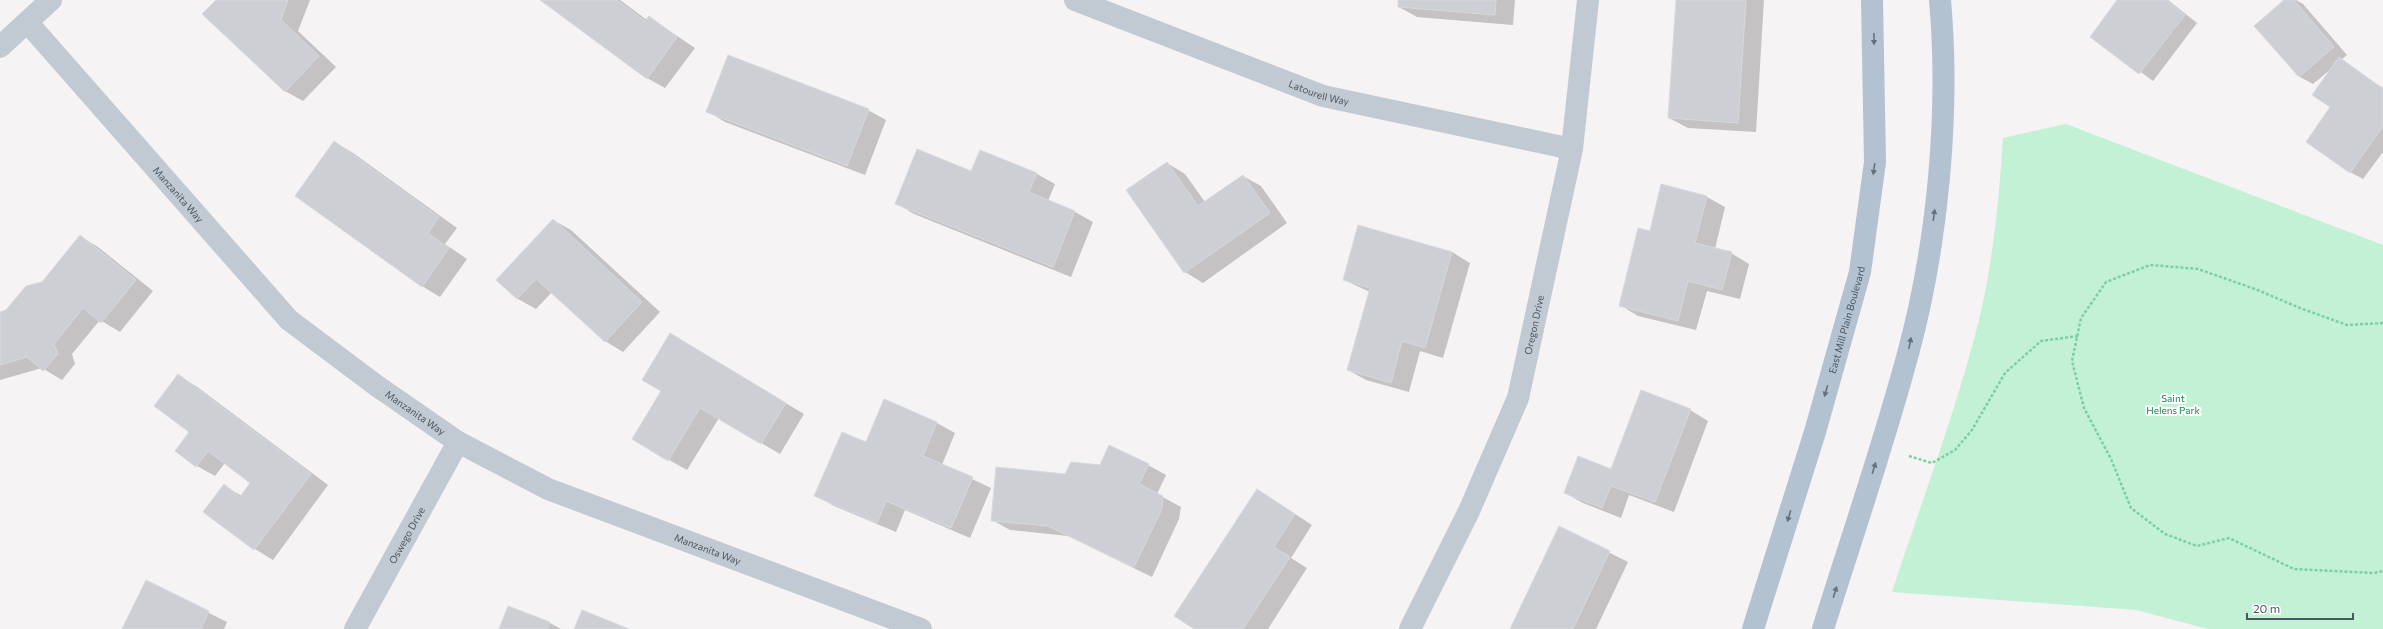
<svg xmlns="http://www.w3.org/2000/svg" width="2383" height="629" viewBox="0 0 2383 629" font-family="Commissioner,sans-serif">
<rect width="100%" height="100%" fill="#f5f3f3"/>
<path fill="#c3f1d5" d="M2066,124L2383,245V629H2208L2136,610L1892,592C1921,503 1955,414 1978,324C1993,263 1999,201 2003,138Z"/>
<path fill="#0003" d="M217,0H310L298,31L336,67L303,101L285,91Z
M542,0H620L647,20L649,17L695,48L665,88L647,78Z
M1399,0H1515L1513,25L1417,17L1399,7Z
M1677,0H1764L1756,132L1688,128L1669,118Z
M2119,0H2168L2197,23L2153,81L2091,36Z
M2286,0H2296L2303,4L2347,55L2341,60L2383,88V152L2363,179L2350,172L2331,106V69L2313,84L2300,77L2256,26Z
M868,110L886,120L865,175L725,122L707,111Z
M335,142L353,153L457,228L445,244L467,259L440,297L422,286Z
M981,151L1037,174L1055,184L1048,201L1075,212L1093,222L1071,277L914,214L896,203L972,172Z
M1167,163L1185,174L1205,202L1243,176L1261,186L1287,223L1203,283L1185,272Z
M1662,185L1707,197L1725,207L1715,249L1731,253L1749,264L1740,299L1707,291L1696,330L1638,316L1620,305L1651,232Z
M553,220L571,230L660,312L623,352L605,341L552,292L536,309L518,299L497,280Z
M1359,226L1452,252L1470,263L1443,358L1420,351L1409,392L1366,380L1348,370L1370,292L1344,280Z
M80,236L98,247L153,291L120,332L100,320L72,354L75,364L62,380L42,368L0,380V313L7,311L42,283Z
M688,345L804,414L780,454L719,418L687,470L669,460Z
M178,376L196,386L328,485L273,560L255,549L205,512L224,486L242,496L252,483L225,463L215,476L197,466Z
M884,400L937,423L955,433L942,465L991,488L970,538L905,510L896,532L834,506L816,496L867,444Z
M1690,410L1708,421L1674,512L1629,495L1621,518L1583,503L1565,493L1611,470Z
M1148,465L1166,475L1157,494L1181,507L1179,519L1152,577L1068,536L1010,530L992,520L1066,475L1101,466Z
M1275,501L1312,525L1291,558L1307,568L1268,629H1196Z
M1559,527L1628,562L1596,629H1511Z
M147,582L227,622L224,629H123Z
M509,607L550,623L561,629H500Z"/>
<path fill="#cdcfd5" stroke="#d7d9de" d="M216,0H288L281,20L319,56L285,92L202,14Z
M540,0H617L645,21L649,16L677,37L647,79Z
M1398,0H1496L1495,15L1398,7Z
M1676,0H1746L1738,123L1668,118Z
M2117,0H2166L2185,15L2139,74L2090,37Z
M2284,0H2294L2334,47L2299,77L2254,26Z
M728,55L869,109L847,166L706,112Z
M2339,57L2383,89V126L2350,173L2306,142L2330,107L2312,95Z
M334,141L439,217L428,233L449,248L422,287L295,196Z
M917,149L971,171L980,150L1037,173L1029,192L1075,211L1053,267L895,204Z
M1167,162L1198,206L1243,175L1270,213L1184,273L1126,190Z
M1661,184L1707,196L1695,243L1732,252L1722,290L1688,281L1678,321L1619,306L1638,228L1650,231Z
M553,219L642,302L605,342L536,279L517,299L496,280Z
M1358,225L1452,252L1425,348L1402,341L1391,383L1347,370L1370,288L1343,280Z
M80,235L136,280L101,323L83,308L54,344L58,354L43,371L27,357L0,365V312L6,310L26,286L42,282Z
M670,333L786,403L761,444L700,408L668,461L632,439L661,391L642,380Z
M178,374L311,474L254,550L203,512L224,484L240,497L250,483L208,451L196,467L175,451L189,432L154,406Z
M1641,390L1691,409L1655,502L1611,486L1602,508L1564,493L1578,456L1611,469Z
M884,399L937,422L923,456L973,477L951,528L886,501L877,523L814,496L842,432L866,442Z
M1109,445L1149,464L1139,484L1163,496L1162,509L1134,567L1048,526L991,521L996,467L1065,474L1071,462L1100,465Z
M1257,489L1295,514L1274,547L1290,557L1243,629H1194L1174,616Z
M1559,526L1610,551L1573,629H1510Z
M146,580L209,611L201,629H122Z
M508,606L550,622L547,629H499Z
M582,610L629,629H574Z"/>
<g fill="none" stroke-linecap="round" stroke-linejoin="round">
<path stroke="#7ad0a6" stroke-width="2.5" stroke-dasharray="3 2" stroke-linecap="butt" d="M2383,323L2347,325L2300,308L2255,289L2198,269L2150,265L2106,282L2081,318L2072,361L2084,408L2111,459L2131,508L2165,534L2197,546L2229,538L2294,569L2374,573L2383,571
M1909,456L1932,463L1955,450L1972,430L2005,373L2041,341L2078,336"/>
<g stroke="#c1cad2" stroke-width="22">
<path id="s1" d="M1075,0L1323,96L1572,149"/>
<path id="s2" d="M28,23L289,320L377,386L458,442L548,489L921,629"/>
<path d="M0,47L51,0"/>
<path id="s3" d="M355,629L458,442"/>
<path id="s4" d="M1410,629L1469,511L1518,398L1572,149L1588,0"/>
</g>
<g stroke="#b3c2d1" stroke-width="22">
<path id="s5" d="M1753,629L1815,432L1860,272L1875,162L1872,0"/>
<path d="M1823,629C1852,536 1884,444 1909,350C1938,241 1950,112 1940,0"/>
</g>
</g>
<defs><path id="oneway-solid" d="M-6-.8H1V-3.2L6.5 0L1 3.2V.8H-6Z"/></defs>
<g fill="#64717d">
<use href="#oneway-solid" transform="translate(1874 39) rotate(90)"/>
<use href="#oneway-solid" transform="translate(1874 169) rotate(98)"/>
<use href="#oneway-solid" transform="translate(1934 215) rotate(-82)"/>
<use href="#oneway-solid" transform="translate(1910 343) rotate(-78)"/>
<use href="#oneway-solid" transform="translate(1826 391) rotate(106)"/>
<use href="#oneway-solid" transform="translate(1874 468) rotate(-73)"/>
<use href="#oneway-solid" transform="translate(1789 516) rotate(107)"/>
<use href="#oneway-solid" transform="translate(1835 592) rotate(-73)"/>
</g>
<g text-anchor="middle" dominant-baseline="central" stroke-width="4" stroke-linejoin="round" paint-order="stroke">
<g font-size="10" fill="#4a5661" stroke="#fff">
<text stroke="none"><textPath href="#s1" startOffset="261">Latourell Way</textPath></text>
<text stroke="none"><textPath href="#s2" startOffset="228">Manzanita Way</textPath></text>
<text stroke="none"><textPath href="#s5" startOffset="323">East Mill Plain Boulevard</textPath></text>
<text stroke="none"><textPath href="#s4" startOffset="330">Oregon Drive</textPath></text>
<text stroke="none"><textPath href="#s2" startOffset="552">Manzanita Way</textPath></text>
<text stroke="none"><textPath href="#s3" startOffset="107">Oswego Drive</textPath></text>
<text stroke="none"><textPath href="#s2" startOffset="876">Manzanita Way</textPath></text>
</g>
<g font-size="10" fill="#17864f" stroke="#fff">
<text x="2173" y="398">Saint<tspan x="2173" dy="12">Helens Park</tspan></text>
</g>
</g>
<path d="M2247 613v6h106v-6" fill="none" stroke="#4a5661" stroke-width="2"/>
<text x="2253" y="613" font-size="12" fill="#4a5661" stroke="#ffffff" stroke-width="3" paint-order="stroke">20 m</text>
</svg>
